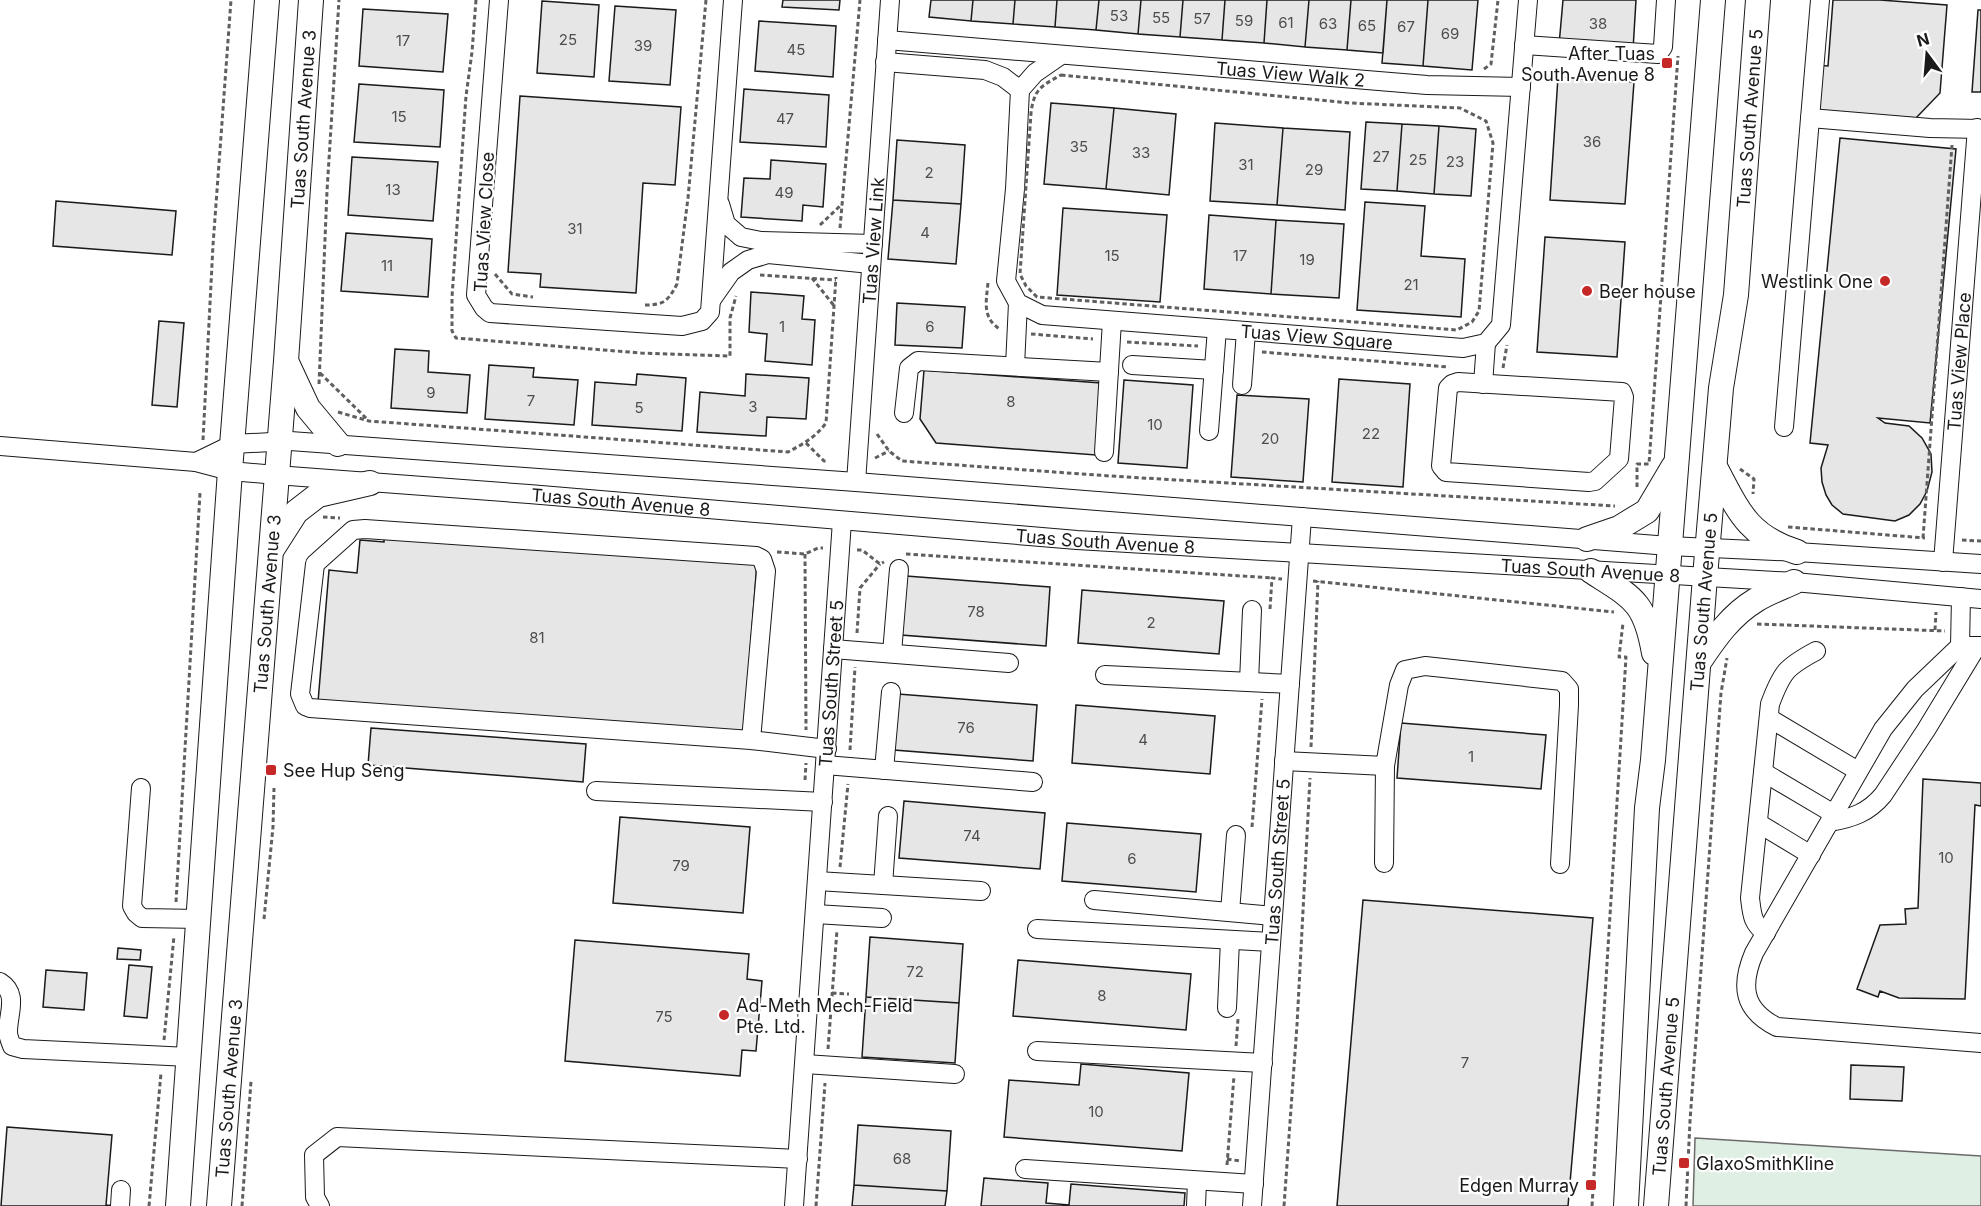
<svg xmlns="http://www.w3.org/2000/svg" width="1981" height="1206" viewBox="0 0 1981 1206" font-family="Inter,sans-serif">
<rect width="100%" height="100%" fill="#fff"/>
<path fill="#e0efe3" stroke="#6a6a6a" stroke-width="1.5" d="M1695,1138L1981,1156V1206H1693Z"/>
<path fill="#e6e6e6" stroke="#1a1a1a" stroke-width="1.5" d="M783,0H840L839,10L782,7Z
M931,0H973L971,21L929,17Z
M973,0H1015L1013,24L971,21Z
M1015,0H1057L1055,27L1013,24Z
M1057,0H1099L1096,30L1055,27Z
M1099,0H1141L1138,34L1096,30Z
M1141,0H1183L1180,37L1138,34Z
M1183,0H1225L1222,40L1180,37Z
M1225,0H1267L1264,43L1222,40Z
M1267,0H1309L1305,47L1264,43Z
M1309,0H1351L1347,50L1305,47Z
M1351,0H1387L1383,53L1347,50Z
M1387,0H1428L1423,66L1382,63Z
M1428,0H1478L1472,70L1423,66Z
M1563,0H1636L1633,50L1559,45Z
M1833,0H1880L1947,5L1940,93L1916,118L1812,110L1816,65L1828,66Z
M542,1L599,5L594,77L537,73Z
M615,6L676,10L670,85L609,81Z
M363,9L448,14L443,72L359,66Z
M1978,10H1981V92H1972Z
M759,21L836,26L833,77L755,71Z
M1558,77L1634,82L1625,204L1550,200Z
M359,84L444,90L440,147L354,142Z
M744,89L829,95L826,147L740,142Z
M520,96L681,107L675,185L643,183L636,293L540,287L541,274L508,272Z
M1051,103L1114,108L1106,189L1044,184Z
M1114,108L1176,114L1169,195L1106,189Z
M1366,122L1402,124L1397,191L1361,189Z
M1215,123L1283,128L1277,205L1210,201Z
M1402,124L1439,126L1434,194L1397,191Z
M1439,126L1476,129L1471,196L1434,194Z
M1283,128L1350,132L1345,210L1277,205Z
M1840,138L1956,149L1930,423L1878,418L1885,423L1909,426L1922,438L1931,454L1932,472L1927,491L1920,504L1909,515L1895,521L1843,514L1832,505L1826,495L1822,482L1821,468L1828,445L1810,443Z
M897,140L965,145L961,204L893,200Z
M352,157L438,162L433,221L348,215Z
M771,160L826,164L823,207L803,205L802,221L741,217L744,178L770,179Z
M893,200L961,204L956,264L888,259Z
M56,201L176,211L172,255L53,246Z
M1365,202L1425,206L1421,256L1465,259L1461,317L1357,310Z
M1063,208L1167,215L1160,302L1057,295Z
M1209,215L1276,220L1271,294L1204,289Z
M1276,220L1344,224L1339,298L1271,294Z
M346,233L432,239L428,297L341,291Z
M1545,237L1625,242L1617,357L1537,352Z
M751,292L804,296L802,319L815,320L812,365L765,361L767,334L749,332Z
M897,303L965,307L962,348L895,345Z
M159,321L184,323L177,407L152,405Z
M395,349L429,351L428,372L470,375L467,413L391,408Z
M489,365L534,368L533,377L578,380L574,425L485,419Z
M924,370L1101,383L1096,455L936,443L920,419Z
M637,374L686,378L682,431L592,425L595,382L636,385Z
M746,374L809,378L806,419L767,417L766,436L697,432L700,392L745,396Z
M1339,379L1410,384L1403,487L1332,482Z
M1124,380L1193,385L1187,468L1118,463Z
M1237,395L1309,399L1303,482L1231,477Z
M384,534L757,562L744,734L318,702L329,570L357,573L360,540L384,542Z
M906,576L1050,587L1046,646L901,635Z
M1082,590L1224,601L1219,654L1078,643Z
M898,694L1037,705L1033,761L894,750Z
M1076,705L1215,716L1210,774L1072,763Z
M1401,723L1546,735L1541,789L1397,778Z
M371,728L586,744L583,782L368,765Z
M1923,779L1981,783V806L1975,805L1965,999L1899,998L1880,991L1878,997L1857,989L1880,925L1906,924L1905,909L1918,908Z
M904,801L1045,813L1040,869L899,858Z
M620,817L750,827L743,913L613,903Z
M1067,823L1201,834L1196,892L1062,881Z
M1363,900L1593,918L1568,1206H1337Z
M870,937L963,944L959,1003L866,997Z
M575,940L749,954L747,979L762,981L756,1051L742,1050L740,1076L565,1061Z
M118,948L141,950L140,960L117,959Z
M1018,960L1191,974L1186,1030L1013,1016Z
M129,965L152,967L147,1018L124,1016Z
M46,970L87,973L84,1010L43,1007Z
M866,997L959,1003L955,1063L862,1057Z
M1081,1064L1189,1073L1182,1151L1004,1137L1009,1080L1079,1085Z
M1851,1065L1904,1067L1902,1101L1850,1099Z
M858,1125L951,1131L947,1191L854,1185Z
M7,1127L112,1135L106,1205L118,1206H1Z
M984,1178L1048,1183L1046,1203L1069,1205L1071,1184L1185,1193L1184,1206H981Z
M854,1185L947,1191L945,1206H852Z"/>
<g fill="none" stroke-linecap="round" stroke-linejoin="round">
<defs>
<g id="minor">
<path d="M499,0L476,295L484,308L490,313L682,326L702,321L710,312L733,0"/>
<path id="s1" d="M887,40L1427,85L1521,87"/>
<path d="M1524,45L1658,54L1663,47L1666,0"/>
<path d="M885,62L985,70L1003,77L1020,90"/>
<path id="s2" d="M1020,90L1015,189L1006,281L1018,303L1042,315L1463,348L1486,343L1501,325L1528,0"/>
<path d="M1020,90L1035,73L1061,55"/>
<path d="M1810,118L1930,128L1981,129"/>
<path d="M720,204L726,224L741,237L761,241L873,244"/>
<path d="M712,299L731,272L748,260L768,254L871,264"/>
<path d="M1132,365L1214,370"/>
<path d="M1015,366L1018,303"/>
<path d="M1458,382L1622,392L1624,397L1619,459L1595,481L1589,482L1446,472L1441,466L1448,388L1452,384Z"/>
<path d="M1483,384L1486,343"/>
<path d="M1242,385L1246,331"/>
<path d="M904,413L909,368L918,361L1109,372"/>
<path d="M1784,427L1820,0"/>
<path d="M1209,431L1217,329"/>
<path id="s3" d="M0,446L196,462L230,471L276,475L529,494L1077,540L1794,582L1981,599"/>
<path d="M1104,452L1112,321"/>
<path d="M196,462L233,444L290,441L856,482L1669,546L1797,552L1981,564"/>
<path id="s4" d="M856,482L890,0"/>
<path id="s5" d="M1943,562L1977,128"/>
<path d="M1960,646L1961,597"/>
<path d="M1981,646H1960L1915,689L1883,729L1754,953C1740,986 1743,1010 1777,1027L1981,1043"/>
<path d="M833,649L1009,663"/>
<path d="M892,653L899,569"/>
<path d="M1105,675L1290,684"/>
<path d="M1249,682L1252,610"/>
<path d="M1769,718L1858,771"/>
<path d="M751,740L766,571L762,559L756,556L365,529L353,530L315,564L300,694L305,706L310,708L751,740L827,749"/>
<path d="M1284,761L1385,766L1399,685L1405,670L1425,666L1562,681L1569,689V705L1560,864"/>
<path d="M825,765L1033,782"/>
<path d="M884,770L891,692"/>
<path d="M1763,772L1834,814"/>
<path d="M141,788L132,906L136,913L142,918L199,919"/>
<path d="M596,791L823,802"/>
<path d="M1830,822C1852,818 1868,813 1883,795L1926,730L1977,646"/>
<path d="M1758,823L1811,855"/>
<path d="M1384,863L1385,766"/>
<path d="M817,881L981,891"/>
<path d="M883,885L888,816"/>
<path d="M1094,900L1273,916"/>
<path d="M1230,912L1236,835"/>
<path d="M815,914L882,918"/>
<path d="M1037,929L1271,942"/>
<path d="M1766,933C1752,924 1752,914 1750,898L1770,704C1782,672 1786,667 1816,651"/>
<path d="M0,982C19,994 8,1013 8,1032C8,1036 10,1041 12,1046L23,1049L189,1057"/>
<path d="M1227,1008L1230,940"/>
<path d="M1037,1051L1263,1063"/>
<path d="M805,1064L955,1074"/>
<path d="M1025,1169L1254,1184"/>
<path d="M120,1206L121,1190"/>
<path d="M320,1206L315,1197L314,1155L337,1137L798,1159"/>
<path id="s6" d="M794,1206L842,521"/>
<path d="M1196,1206L1197,1181"/>
<path id="s7" d="M1252,1206L1302,517"/>
</g>
<g id="major">
<path d="M287,363L308,408L338,444"/>
<path d="M1715,467C1738,510 1747,536 1797,552"/>
<path d="M1587,539L1619,528L1647,511L1673,467"/>
<path d="M273,548L296,512L318,495L370,483"/>
<path d="M1591,571C1633,598 1645,601 1654,653"/>
<path d="M1699,662C1715,638 1731,615 1756,600C1767,593 1781,588 1794,582"/>
<path d="M178,1206L230,471L267,0"/>
<path id="s8" d="M219,1206L286,361L311,0"/>
<path d="M1626,1206L1647,808L1653,760L1713,0"/>
<path id="s9" d="M1656,1206L1705,577L1721,388L1736,295L1758,0"/>
</g>
</defs>
<use href="#minor" stroke="#1a1a1a" stroke-width="20"/>
<use href="#major" stroke="#1a1a1a" stroke-width="26"/>
<path stroke="#5f5f5f" stroke-width="3" stroke-dasharray="4.5 3" stroke-linecap="butt" d="M476,0L472,52L466,96L452,297V331L456,338L641,353L730,356V318L736,296
M1484,69L1491,64L1498,0
M1061,75L1350,103L1460,108L1486,121L1493,143L1479,311L1472,322L1457,330L1037,297L1026,286L1020,274L1031,113C1034,89 1041,86 1061,75Z
M820,225L841,205
M840,228L860,0
M495,274L512,294L533,297
M760,275L836,280
M812,278L835,307
M988,283C986,303 982,318 1001,330
M645,305C664,305 668,301 677,284L688,198L706,0
M1031,334L1093,339
M1127,342L1198,346
M1262,352L1449,367
M1503,368L1507,345
M320,373L368,420
M319,384L327,191L339,0
M338,412L369,421L788,452C803,444 816,437 826,423L836,277
M877,434L889,451L902,461L1110,476L1615,506
M203,440L213,245L231,0
M806,443L824,461H828
M875,458L889,451
M1740,469L1754,479L1753,494
M1637,487V464H1649L1678,56
M323,517L340,518
M1788,527L1925,538
M1923,538L1952,145
M1962,540L1981,541
M857,550H862L880,564L884,562
M777,552L805,554L818,548H823
M805,554L806,730
M906,554L1272,578
M1313,581L1614,612
M1270,609L1272,578L1282,579
M1757,624L1945,631
M1935,630L1936,612
M857,633L860,588L880,564
M1311,747L1318,581
M850,750L855,667
M805,780L806,763
M1252,827L1262,699
M840,867L848,784
M176,902L200,493
M264,919L273,827L274,788
M832,993L849,994
M164,1040L174,936
M1236,1046L1238,1019
M828,1049L837,930
M1227,1159L1240,1161
M1227,1165L1234,1076
M149,1206L161,1073
M242,1206L251,1081
M816,1206L825,1083
M1284,1206L1297,1025L1310,778
M1592,1206L1626,657H1619L1623,623
M1686,1206L1690,1121L1721,693L1727,658"/>
<use href="#minor" stroke="#fff" stroke-width="18"/>
<use href="#major" stroke="#fff" stroke-width="24"/>
</g>
<g fill="#c62828" stroke="#fff" stroke-width="2">
<rect x="1661" y="57" width="12" height="12" rx="3"/>
<circle cx="1885" cy="281" r="6"/>
<circle cx="1587" cy="291" r="6"/>
<rect x="265" y="764" width="12" height="12" rx="3"/>
<circle cx="724" cy="1015" r="6"/>
<rect x="1678" y="1157" width="12" height="12" rx="3"/>
<rect x="1585" y="1179" width="12" height="12" rx="3"/>
</g>
<g text-anchor="middle" dominant-baseline="central" stroke-width="4.5" stroke-linejoin="round" paint-order="stroke">
<g font-size="15" fill="#4d4d4d">
<text x="1119" y="15">53</text>
<text x="1161" y="17">55</text>
<text x="1202" y="18">57</text>
<text x="1244" y="20">59</text>
<text x="1286" y="22">61</text>
<text x="1328" y="23">63</text>
<text x="1598" y="23">38</text>
<text x="1367" y="25">65</text>
<text x="1406" y="26">67</text>
<text x="1450" y="33">69</text>
<text x="568" y="39">25</text>
<text x="403" y="40">17</text>
<text x="643" y="45">39</text>
<text x="796" y="49">45</text>
<text x="399" y="116">15</text>
<text x="785" y="118">47</text>
<text x="1592" y="141">36</text>
<text x="1079" y="146">35</text>
<text x="1141" y="152">33</text>
<text x="1381" y="156">27</text>
<text x="1418" y="159">25</text>
<text x="1455" y="161">23</text>
<text x="1246" y="164">31</text>
<text x="1314" y="169">29</text>
<text x="929" y="172">2</text>
<text x="393" y="189">13</text>
<text x="784" y="192">49</text>
<text x="575" y="228">31</text>
<text x="925" y="232">4</text>
<text x="1112" y="255">15</text>
<text x="1240" y="255">17</text>
<text x="1307" y="259">19</text>
<text x="387" y="265">11</text>
<text x="1411" y="284">21</text>
<text x="782" y="326">1</text>
<text x="930" y="326">6</text>
<text x="431" y="392">9</text>
<text x="531" y="400">7</text>
<text x="1011" y="401">8</text>
<text x="753" y="406">3</text>
<text x="639" y="407">5</text>
<text x="1155" y="424">10</text>
<text x="1371" y="433">22</text>
<text x="1270" y="438">20</text>
<text x="976" y="611">78</text>
<text x="1151" y="622">2</text>
<text x="537" y="637">81</text>
<text x="966" y="727">76</text>
<text x="1143" y="739">4</text>
<text x="1471" y="756">1</text>
<text x="972" y="835">74</text>
<text x="1946" y="857">10</text>
<text x="1132" y="858">6</text>
<text x="681" y="865">79</text>
<text x="915" y="971">72</text>
<text x="1102" y="995">8</text>
<text x="664" y="1016">75</text>
<text x="1465" y="1062">7</text>
<text x="1096" y="1111">10</text>
<text x="902" y="1158">68</text>
</g>
<g font-size="18" fill="#1a1a1a" stroke="#fff" text-anchor="start">
<text x="1655" y="53" text-anchor="end">After Tuas<tspan x="1655" dy="21">South Avenue 8</tspan></text>
<text x="1873" y="281" text-anchor="end">Westlink One</text>
<text x="1599" y="291">Beer house</text>
<text x="283" y="770">See Hup Seng</text>
<text x="736" y="1005">Ad-Meth Mech-Field<tspan x="736" dy="21">Pte. Ltd.</tspan></text>
<text x="1696" y="1163">GlaxoSmithKline</text>
<text x="1579" y="1185" text-anchor="end">Edgen Murray</text>
</g>
<g font-size="18" fill="#1a1a1a" stroke="#fff">
<text stroke="none"><textPath href="#s1" startOffset="405">Tuas View Walk 2</textPath></text>
<text stroke="none"><textPath href="#s8" startOffset="1090">Tuas South Avenue 3</textPath></text>
<text stroke="none"><textPath href="#s9" startOffset="1092">Tuas South Avenue 5</textPath></text>
<text transform="translate(484 222) rotate(-87)">Tuas View Close</text>
<text stroke="none"><textPath href="#s4" startOffset="242">Tuas View Link</textPath></text>
<text stroke="none"><textPath href="#s2" startOffset="519">Tuas View Square</textPath></text>
<text stroke="none"><textPath href="#s5" startOffset="201">Tuas View Place</textPath></text>
<text stroke="none"><textPath href="#s3" startOffset="624">Tuas South Avenue 8</textPath></text>
<text stroke="none"><textPath href="#s3" startOffset="1110">Tuas South Avenue 8</textPath></text>
<text stroke="none"><textPath href="#s3" startOffset="1596">Tuas South Avenue 8</textPath></text>
<text stroke="none"><textPath href="#s8" startOffset="604">Tuas South Avenue 3</textPath></text>
<text stroke="none"><textPath href="#s9" startOffset="606">Tuas South Avenue 5</textPath></text>
<text stroke="none"><textPath href="#s6" startOffset="524">Tuas South Street 5</textPath></text>
<text stroke="none"><textPath href="#s7" startOffset="345">Tuas South Street 5</textPath></text>
<text stroke="none"><textPath href="#s9" startOffset="120">Tuas South Avenue 5</textPath></text>
<text stroke="none"><textPath href="#s8" startOffset="118">Tuas South Avenue 3</textPath></text>
</g>
</g>
<g transform="translate(1927 54) rotate(344)" stroke="#ffffff" stroke-width="4.5" paint-order="stroke">
<path d="M0-4.5L10 22L0 15L-10 22Z" fill="#1a1a1a"/>
<text y="-9" font-size="16" font-weight="bold" text-anchor="middle" fill="#1a1a1a">N</text>
</g>
</svg>
